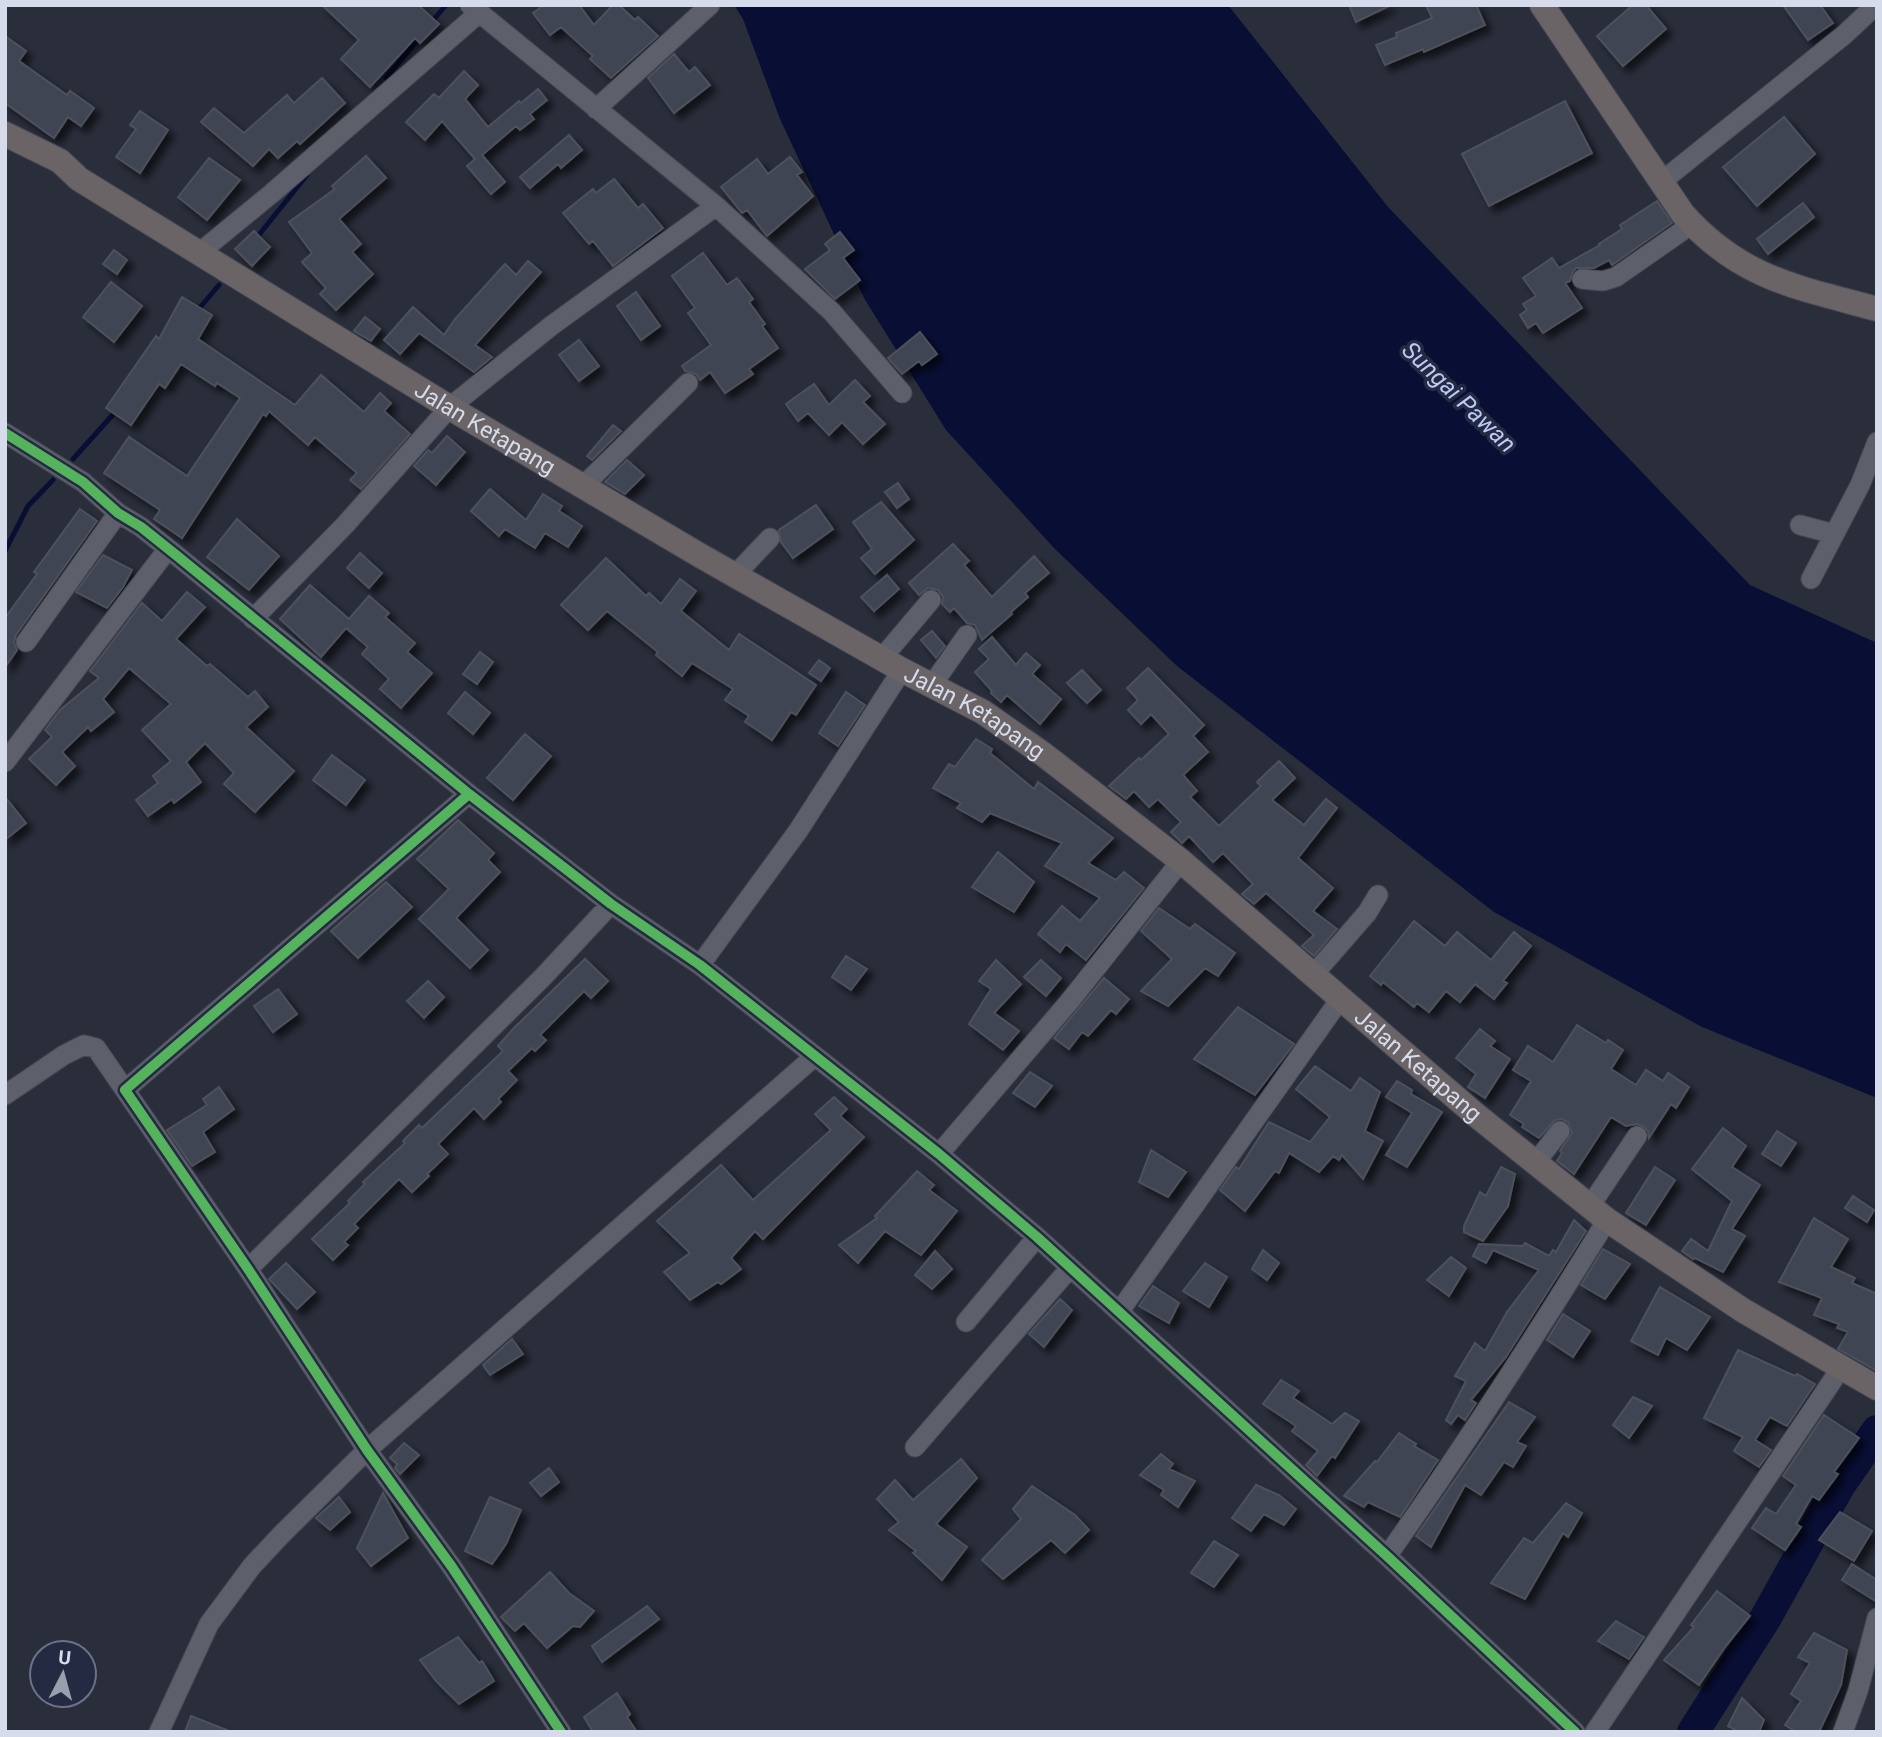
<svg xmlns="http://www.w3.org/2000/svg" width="1882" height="1737" viewBox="0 0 1882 1737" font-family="Roboto,sans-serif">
<defs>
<filter id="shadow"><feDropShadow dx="6" dy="6" stdDeviation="3.5" flood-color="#0009"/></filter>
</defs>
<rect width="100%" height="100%" fill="#2a2e3b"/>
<path fill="#090e35" d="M734,5H1228L1388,207L1750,585L1877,643V1098L1702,1027L1494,912L1177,666L1055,549L946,430L864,298L780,119L743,19Z"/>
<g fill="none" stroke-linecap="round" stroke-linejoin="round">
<path stroke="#090e35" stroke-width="5" d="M430,24L446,5
M386,78L420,37
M254,241L307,175
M197,311L219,285
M73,459L118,409
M5,551L28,506L53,480"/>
<path stroke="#090e35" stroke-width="32" d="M1693,1732L1765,1619L1839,1486L1877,1431"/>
</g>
<path fill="#404453" stroke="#4d515b" stroke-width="2" filter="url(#shadow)" d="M322,5H418L439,24L420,43L415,38L370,87L341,59L359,40Z
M544,5H579L594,25L613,5H619L635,20L638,17L658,36L611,78L590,59L593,56L561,27L550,35L533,13Z
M1349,5H1391L1356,22Z
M1426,5H1476L1485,25L1424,52L1423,49L1385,65L1376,45L1397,37L1396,33L1432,18Z
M1633,5H1646L1666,29L1623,66L1597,36Z
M1783,5H1820L1833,23L1808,40Z
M5,36L26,51L19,61L67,95L70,91L94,108L81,126L68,117L54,138L5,103Z
M674,54L689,72L695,67L710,85L674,113L648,78Z
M464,71L478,85L465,99L488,127L519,101L521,103L538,89L547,100L530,114L534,119L520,130L516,126L482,155L505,182L491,194L467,166L475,159L442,121L425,140L406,122L434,94L439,98Z
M322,78L345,103L300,144L297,141L278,158L269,149L253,166L201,122L214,108L244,133L287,95L294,103Z
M1565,101L1592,153L1489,206L1462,154Z
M140,111L168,130L140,173L116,157L136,129L130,125Z
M1784,117L1815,154L1757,206L1723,167Z
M569,135L582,150L561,168L558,164L530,188L520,177Z
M366,156L386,178L339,219L361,244L352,252L373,274L336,310L320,294L326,288L302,262L312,253L289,222L335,189L332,186Z
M790,157L802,172L797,175L813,196L767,236L747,210L742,213L721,187L757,159L768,174Z
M209,158L240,180L207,220L178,197Z
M614,179L638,208L643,204L663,228L613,266L593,241L589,244L563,213L593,189L596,193Z
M1657,201L1672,223L1612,265L1609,260L1594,268H1576L1572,273L1570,281L1565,283L1582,308L1543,333L1536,323L1528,328L1520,315L1527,310L1523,304L1536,296L1523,278L1552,258L1559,268L1600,245L1599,244L1622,229L1620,225Z
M1803,203L1814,217L1768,254L1757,239Z
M254,231L270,247L252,266L235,249Z
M840,232L854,250L843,258L860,280L835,299L805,269L830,250L825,244Z
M114,250L127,260L117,274L103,264Z
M703,253L727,285L737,278L753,299L749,302L765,324L762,326L778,348L749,369L753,374L725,393L710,372L700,380L696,374L685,371L682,366L711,345L688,313L695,308L672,276Z
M528,261L541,272L475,345L492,357L474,372L419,333L400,354L384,340L413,307L444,335L455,319L505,264L516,275Z
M111,282L142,306L114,342L83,317Z
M636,292L660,326L641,340L617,306Z
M182,297L212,315L198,339L295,405L321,375L364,412L380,393L391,403L384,411L410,434L361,489L350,480L357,473L315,437L308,445L269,411L266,416L263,414L182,538L154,519L160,510L104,473L129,437L187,476L240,398L217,383L215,386L181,364L165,388L159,384L131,425L106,408L156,336L159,339Z
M365,317L380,329L371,341L354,331Z
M920,332L937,354L922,365L919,361L902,374L888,358Z
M579,340L599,366L579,381L559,355Z
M855,380L870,396L863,402L885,424L863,444L842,422L829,435L808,413L798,421L786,404L814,384L829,405Z
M613,425L621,431L592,460L587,456Z
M447,436L465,452L436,485L414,466L428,450L432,453Z
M627,460L644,475L625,494L605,482Z
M898,483L909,499L897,508L885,492Z
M490,489L526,520L543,494L562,506L559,511L582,526L568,547L545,533L535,548L505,529L499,536L471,511Z
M881,502L914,540L875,574L861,558L872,549L853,522Z
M816,505L833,529L793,558L781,542L779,530Z
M80,509L97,521L16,635L14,642L17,650L5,667V618L37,574L34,572Z
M237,519L279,556L249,590L207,557Z
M953,544L969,561L964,565L992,597L1034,556L1049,573L1025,593L1028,597L1011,612L1012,614L982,640L975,625L967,623L954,608L950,612L942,604L943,597L938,590L928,588L919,595L909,583Z
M360,553L382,573L369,588L347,568Z
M103,555L132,570L123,587L107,608L76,592Z
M606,558L646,596L649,593L661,604L680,579L696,591L681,611L729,650L739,634L816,685L796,715L791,712L772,740L745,722L749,716L725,700L733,689L692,663L682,676L656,655L658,652L607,611L588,630L561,605Z
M887,575L899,589L874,611L861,597Z
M310,585L349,619L369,596L389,613L385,617L415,643L407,652L432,673L401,708L380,689L389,679L362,654L368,647L346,628L321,657L280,619Z
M187,592L205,607L176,639L207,666L210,664L248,697L255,691L268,707L246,727L294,771L255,812L224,784L234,773L205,743L186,762L201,782L174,803L172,799L148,816L136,800L158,783L153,776L171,761L142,730L171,704L129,668L103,699L114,712L91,731L88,727L62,752L75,766L56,785L29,759L52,737L45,730L60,710L99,678L90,671L142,603L162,621Z
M932,631L945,646L936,658L921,640Z
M992,637L1016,665L1026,653L1040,665L1032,674L1061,699L1040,724L1007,695L1001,702L991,693L992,691L975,672L989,659L979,649Z
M480,652L493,662L477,684L463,674Z
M819,660L830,668L821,681L809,673Z
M1148,668L1204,725L1193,736L1208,752L1183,775L1197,791L1190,797L1219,826L1261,786L1257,782L1279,761L1295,778L1272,800L1304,825L1326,799L1337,808L1298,858L1333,888L1313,911L1337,929L1314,956L1302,946L1314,935L1266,893L1254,904L1242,894L1253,884L1223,853L1213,862L1189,836L1182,843L1171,832L1181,822L1158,799L1149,807L1134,791L1126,799L1109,786L1139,758L1141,760L1169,734L1151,714L1141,724L1128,710L1138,700L1127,688Z
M1082,670L1101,690L1087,703L1067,683Z
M465,692L490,713L473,734L448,713Z
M846,692L865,705L838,746L819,733Z
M525,734L551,756L513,800L487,778Z
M976,739L992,749L990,753L1034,789L1038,782L1113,838L1088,863L1116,880L1124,872L1144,888L1086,960L1066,944L1060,952L1038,934L1062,906L1080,921L1100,898L1045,866L1062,843L990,813L982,822L957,808L961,803L933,788L949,764L955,767Z
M332,755L365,780L346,805L313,780Z
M5,797L26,823L5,840Z
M458,820L494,853L488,860L500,872L456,918L488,950L470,968L419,919L449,889L417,859Z
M998,852L1034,882L1014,912L972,887Z
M386,882L412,907L358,958L331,931Z
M1159,908L1190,929L1195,924L1235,953L1218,976L1205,968L1168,1006L1141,991L1172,959L1141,931Z
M1414,921L1445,946L1457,932L1491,960L1514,932L1531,946L1503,981L1507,983L1494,999L1475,984L1460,1002L1446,991L1429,1012L1417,1003L1414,1007L1383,982L1381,985L1370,976Z
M846,956L867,969L851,990L832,977Z
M585,959L608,981L591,998L584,991L540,1035L546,1040L535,1051L532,1048L508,1071L517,1080L498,1099L501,1102L484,1119L474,1108L438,1144L448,1154L427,1174L429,1176L412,1192L399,1179L354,1224L358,1228L344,1242L348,1245L333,1260L312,1239L350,1203L348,1201L365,1184L363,1182L405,1143L403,1141L419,1125L422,1128L503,1051L498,1046L513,1029Z
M996,960L1021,984L994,1013L1019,1031L1003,1050L969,1024L991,989L979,981Z
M1041,960L1061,978L1046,996L1024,977Z
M1104,978L1129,999L1116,1014L1111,1010L1088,1036L1082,1032L1069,1049L1054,1038Z
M428,981L444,997L424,1018L407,1001Z
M278,989L297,1014L273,1032L254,1006Z
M1238,1007L1294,1044L1255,1095L1194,1059Z
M1577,1025L1606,1043L1608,1040L1623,1050L1611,1069L1636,1085L1646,1070L1663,1081L1668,1073L1689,1087L1676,1108L1671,1104L1649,1138L1648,1131L1643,1126L1637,1124L1626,1126L1611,1117L1574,1174L1557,1161L1562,1153L1560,1151L1572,1133L1568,1122L1562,1119L1555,1120L1539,1138L1522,1127L1524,1124L1510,1115L1531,1081L1513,1070L1528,1046L1553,1062Z
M1480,1029L1495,1041L1490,1046L1510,1059L1485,1098L1468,1087L1476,1074L1456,1058Z
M1315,1066L1351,1091L1360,1078L1380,1092L1365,1131L1383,1141L1363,1179L1342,1155L1339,1160L1333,1156L1319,1172L1289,1153L1279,1173L1275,1171L1245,1211L1220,1190L1236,1167L1239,1169L1269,1122L1310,1142L1330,1117L1296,1089Z
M1030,1072L1052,1086L1035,1107L1013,1093Z
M1397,1081L1412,1090L1411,1094L1442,1112L1407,1167L1386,1155L1412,1113L1386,1097Z
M219,1087L234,1109L203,1132L215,1152L192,1166L167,1130L207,1105L203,1099Z
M834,1097L847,1109L840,1116L864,1137L763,1239L755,1231L731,1258L741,1269L721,1284L718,1282L690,1300L664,1272L690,1253L657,1221L721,1165L753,1200L831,1130L815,1114Z
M1723,1128L1746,1146L1732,1167L1760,1185L1732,1229L1745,1236L1723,1272L1695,1258L1693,1259L1682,1251L1691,1239L1708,1251L1732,1201L1692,1169Z
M1777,1131L1796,1143L1781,1166L1762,1154Z
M1151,1150L1186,1172L1168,1197L1139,1182Z
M1501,1167L1515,1174L1508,1206L1483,1241L1464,1232V1226L1480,1192L1486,1196Z
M1655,1167L1675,1180L1646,1225L1626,1213Z
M917,1171L934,1185L929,1190L957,1211L921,1255L885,1231L858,1263L839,1245L877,1218L875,1216Z
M1853,1196L1874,1210L1867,1222L1845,1208Z
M1814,1218L1848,1239L1831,1267L1855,1278L1852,1283L1877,1294V1371L1838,1349L1848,1332L1837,1328L1839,1324L1814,1315L1822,1298L1779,1282Z
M1574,1220L1586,1231L1506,1357L1471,1400L1476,1403L1465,1420L1458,1415L1451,1424L1446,1420L1466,1381L1455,1376L1475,1343L1485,1351L1507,1312L1539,1270L1493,1250L1486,1263L1473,1256L1479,1244L1523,1246L1525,1243L1549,1256L1553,1250L1556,1252Z
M1603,1249L1630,1264L1605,1299L1581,1285Z
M1263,1250L1279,1263L1267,1280L1252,1269Z
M935,1251L952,1269L932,1289L915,1275Z
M1451,1257L1466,1268L1449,1296L1427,1280Z
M286,1263L315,1292L297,1309L269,1279Z
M1205,1263L1227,1277L1209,1307L1183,1291Z
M1153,1286L1179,1303L1169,1323L1139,1306Z
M1660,1287L1710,1317L1687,1350L1666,1338L1658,1355L1631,1341Z
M1060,1299L1072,1310L1044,1347L1029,1334Z
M1563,1314L1590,1331L1573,1357L1547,1340Z
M512,1339L523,1354L490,1375L483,1365Z
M1738,1350L1795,1376L1797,1374L1815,1384L1787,1426L1770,1417L1755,1440L1771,1450L1759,1467L1734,1451L1743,1437L1704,1418Z
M1281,1380L1299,1391L1293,1398L1332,1424L1345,1413L1359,1421L1335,1458L1332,1456L1317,1476L1306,1465L1318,1451L1292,1431L1296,1426L1263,1404Z
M1633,1397L1652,1406L1629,1438L1613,1425Z
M1509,1402L1535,1417L1517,1442L1526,1446L1513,1467L1504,1462L1481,1495L1465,1485L1431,1547L1416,1536Z
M1824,1415L1859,1438L1834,1472L1838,1474L1819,1500L1812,1496L1796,1524L1801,1527L1785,1550L1752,1528L1766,1508L1776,1514L1796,1485L1783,1476Z
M1399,1433L1416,1444L1414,1446L1438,1460L1400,1517L1368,1502L1364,1507L1344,1496L1375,1461L1377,1462Z
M404,1443L419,1455L400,1474L395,1468L397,1464L390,1458Z
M1161,1454L1173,1464L1169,1469L1195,1481L1178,1507L1161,1495L1164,1490L1140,1475Z
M961,1459L977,1478L936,1524L967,1547L942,1580L913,1553L916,1551L889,1530L899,1522L877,1499L895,1480L913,1500Z
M549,1468L559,1482L541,1496L530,1483Z
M1256,1485L1279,1495L1296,1509L1284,1525L1264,1514L1251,1531L1232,1518Z
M1032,1486L1075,1515L1089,1530L1065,1553L1051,1540L1003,1579L982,1560L1021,1519L1013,1509Z
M383,1493L408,1538L371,1566L357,1548Z
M339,1497L350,1512L330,1530L316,1518Z
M490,1497L521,1510L506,1544L492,1564L465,1551Z
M1566,1503L1582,1513L1568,1537L1563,1533L1525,1599L1491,1583L1524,1538L1533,1543Z
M1840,1512L1872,1531L1854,1561L1819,1540Z
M1214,1541L1238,1555L1214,1587L1191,1573Z
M1852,1564L1877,1580V1602L1842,1580Z
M550,1572L569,1593L594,1611L580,1627L573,1626L547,1648L524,1623L515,1631L501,1617Z
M1717,1591L1750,1616L1725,1647L1699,1685L1664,1660L1694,1627L1691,1625Z
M647,1606L659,1619L602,1662L592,1646Z
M1616,1621L1644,1637L1629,1659L1598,1641Z
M1814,1633L1847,1650L1841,1685L1819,1732H1796L1785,1725L1801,1701L1791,1694L1810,1663L1798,1657Z
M458,1637L479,1663L482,1661L494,1681L459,1704L437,1682L420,1660Z
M617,1693L630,1714L627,1717L637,1732H593L584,1717Z
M1742,1698L1764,1720L1759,1732H1739L1728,1726Z
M191,1716L229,1731V1732H185Z"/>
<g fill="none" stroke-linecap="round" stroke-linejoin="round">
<defs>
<path id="minor" d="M596,109L710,5
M1661,182L1844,35L1876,5
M716,206L832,312L902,393
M199,253L271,194L479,13
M1582,279L1603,281L1616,277L1692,224
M5,433L83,482L118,513L141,527L176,555L469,794L611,904L700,965L939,1154L1037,1237L1387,1556L1575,1732
M583,486L688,383
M1800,525L1834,534
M735,575L770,538
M1811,579L1860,485L1877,442
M253,619L345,525L450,407L551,326L716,206L470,5
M26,642L118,513
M882,658L931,600
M932,685L967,635
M5,762L168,549
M469,794L125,1090L248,1269L367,1450L452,1567L561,1732
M700,965L798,831L902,670
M1313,975L1367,913L1378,895
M5,1095L64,1055L84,1045L96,1048L125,1090
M939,1154L1069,1002L1181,861
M1536,1162L1560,1131
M1590,1206L1637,1136
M248,1269L543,977L611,904
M1119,1312L1341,998
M966,1322L1037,1237
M915,1447L1070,1268
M1387,1556C1465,1446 1537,1334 1607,1220
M159,1732L209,1624L252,1566L281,1535L367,1450L815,1056
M1595,1732L1841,1368
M1843,1732L1858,1691L1877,1618"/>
<g id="major">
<path d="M1542,5L1683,214C1741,279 1797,287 1877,309"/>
<path id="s1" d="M5,134L60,161L79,179L462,415L701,556L902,670L983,712L1043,754L1181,861L1476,1115L1607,1220L1744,1311L1877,1388"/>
</g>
</defs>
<use href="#minor" stroke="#464a56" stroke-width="21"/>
<use href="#major" stroke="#464a56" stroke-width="26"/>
<use href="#minor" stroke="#5d606a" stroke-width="19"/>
<use href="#major" stroke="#6a6466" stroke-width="24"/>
<defs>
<path id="cycleway" d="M5,433L83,482L118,513L141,527L176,555L469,794L611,904L700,965L939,1154L1037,1237L1387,1556L1575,1732
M469,794L125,1090L248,1269L367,1450L452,1567L561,1732"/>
</defs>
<use href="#cycleway" stroke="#232a42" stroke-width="15"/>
<use href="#cycleway" stroke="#56b35d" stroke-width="10"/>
</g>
<g text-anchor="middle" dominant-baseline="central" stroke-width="7" stroke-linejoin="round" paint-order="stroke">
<g font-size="23" fill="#d6dceb" stroke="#232a42">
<text stroke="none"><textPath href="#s1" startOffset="564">Jalan Ketapang</textPath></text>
<text stroke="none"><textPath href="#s1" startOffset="1130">Jalan Ketapang</textPath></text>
<text stroke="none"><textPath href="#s1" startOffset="1698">Jalan Ketapang</textPath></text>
</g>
<g font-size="24" font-style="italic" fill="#bbcaf7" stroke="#232a42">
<text transform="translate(1459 397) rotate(44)">Sungai Pawan</text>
</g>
</g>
<rect width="1882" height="1737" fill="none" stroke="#d6dceb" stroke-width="14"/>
<g transform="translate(63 1674) rotate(6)"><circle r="33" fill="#232a42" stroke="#6b7186" stroke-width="2"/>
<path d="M0-5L12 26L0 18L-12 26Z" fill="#9a9fad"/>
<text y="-10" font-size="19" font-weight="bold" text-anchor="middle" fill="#d6dceb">U</text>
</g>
</svg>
